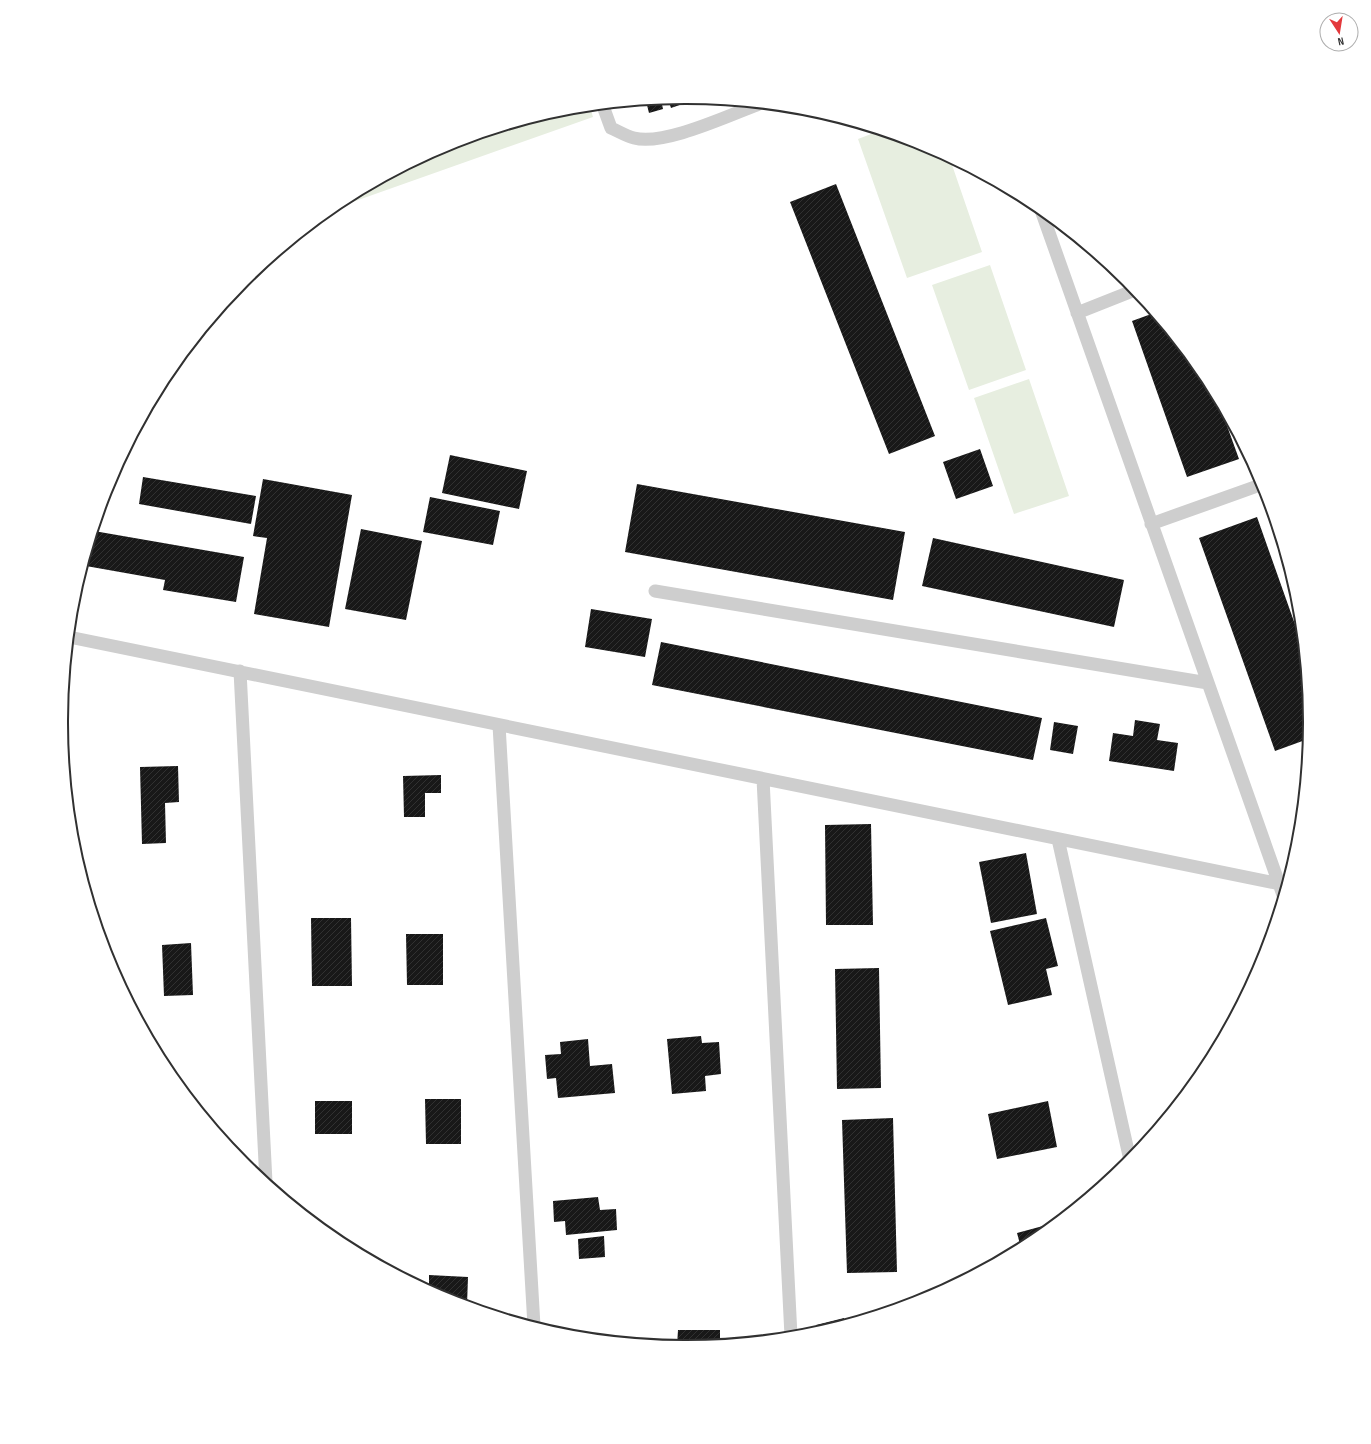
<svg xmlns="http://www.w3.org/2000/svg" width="1371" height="1444" viewBox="0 0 1371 1444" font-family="'Sofia Sans Condensed',sans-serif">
<defs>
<pattern id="building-hatch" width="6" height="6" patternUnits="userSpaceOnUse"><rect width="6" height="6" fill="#181818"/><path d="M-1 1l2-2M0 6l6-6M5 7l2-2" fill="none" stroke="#313131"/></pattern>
</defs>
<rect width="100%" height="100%" fill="#fff"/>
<path fill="#e7eee0" d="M590,107L593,117L330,210L339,203L447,145L564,109Z
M879,131L925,145L950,159L982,252L907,278L858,139Z
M990,265L1026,370L969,390L932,285Z
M1029,379L1069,496L1014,514L974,398Z"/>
<path fill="url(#building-hatch)" d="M686,98L697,99L671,108L668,99Z
M657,100H661L663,109L649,113L646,101Z
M836,184L935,436L889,454L790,202Z
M1154,313L1205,375L1217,398L1239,459L1187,477L1132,321Z
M980,449L993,486L956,499L943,462Z
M450,455L527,471L519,509L442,493Z
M143,477L256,496L251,524L139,504Z
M263,479L352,495L329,627L254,614L267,538L253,536Z
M637,484L905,532L893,600L625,552Z
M430,497L500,511L493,545L423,532Z
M1257,517L1303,647L1310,722L1308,739L1275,751L1199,538Z
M361,529L422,541L406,620L345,609Z
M94,531L244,557L236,602L163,590L165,580L86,566Z
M933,538L1124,580L1114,627L922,586Z
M591,609L652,619L645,657L585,647Z
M661,642L1042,718L1033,760L652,685Z
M1135,720L1160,724L1157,740L1178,743L1174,771L1109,761L1113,733L1133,736Z
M1054,722L1078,726L1073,754L1050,750Z
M178,766L179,802L165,803L166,843L142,844L140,767Z
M441,775V793H425V817H404L403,776Z
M871,824L873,925H826L825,825Z
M1026,853L1037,914L991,923L979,862Z
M311,918H351L352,986H312Z
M1046,918L1058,966L1046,969L1052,995L1008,1005L990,931Z
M406,934H443V985H407Z
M191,943L193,995L164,996L162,945Z
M879,968L881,1088L837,1089L835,969Z
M701,1036L702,1043L719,1042L721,1074L705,1076L706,1091L672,1094L667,1039Z
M588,1039L590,1066L612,1064L615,1093L558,1098L556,1078L547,1079L545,1055L561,1054L560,1042Z
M425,1099H461V1144H426Z
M315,1101H352V1134H315Z
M1048,1101L1057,1147L997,1159L988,1114Z
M893,1118L897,1272L847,1273L842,1120Z
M598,1197L600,1210L616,1209L617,1230L566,1235L565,1221L554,1222L553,1201Z
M1054,1223L1032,1241L1021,1248L1017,1233Z
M604,1236L605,1257L579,1259L578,1239Z
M429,1275L468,1277L467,1305L446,1299L429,1290Z
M844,1318L845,1323L818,1331L816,1325Z
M678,1330H720V1338H735V1342L685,1346H677Z"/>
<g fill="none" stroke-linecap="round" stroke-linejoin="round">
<path stroke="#cecece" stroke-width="13" d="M603,106L611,128C618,131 626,136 634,138C664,146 727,116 757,105
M1041,210L1283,895
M1077,313L1135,290
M1151,524L1263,484
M655,591L1208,683
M69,637L1280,884H1286
M240,671L266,1182
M499,725L534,1326
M763,779L791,1336
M1058,839L1130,1160"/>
</g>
<path d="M0 0H1371V1444H0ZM685 104H686A617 617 0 0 1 1303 721V723A617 617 0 0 1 686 1340H685A617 617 0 0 1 68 723V721A617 617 0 0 1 685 104Z" fill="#fff" fill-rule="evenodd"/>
<path fill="none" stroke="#313131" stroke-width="2" d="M685 104H686A617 617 0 0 1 1303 721V723A617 617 0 0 1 686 1340H685A617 617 0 0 1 68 723V721A617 617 0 0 1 685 104Z"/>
<g transform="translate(1339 32) rotate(168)"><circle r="19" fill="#ffffff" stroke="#adadad"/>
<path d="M0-3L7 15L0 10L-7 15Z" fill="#e3393c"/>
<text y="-6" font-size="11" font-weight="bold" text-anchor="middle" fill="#313131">N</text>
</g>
</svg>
